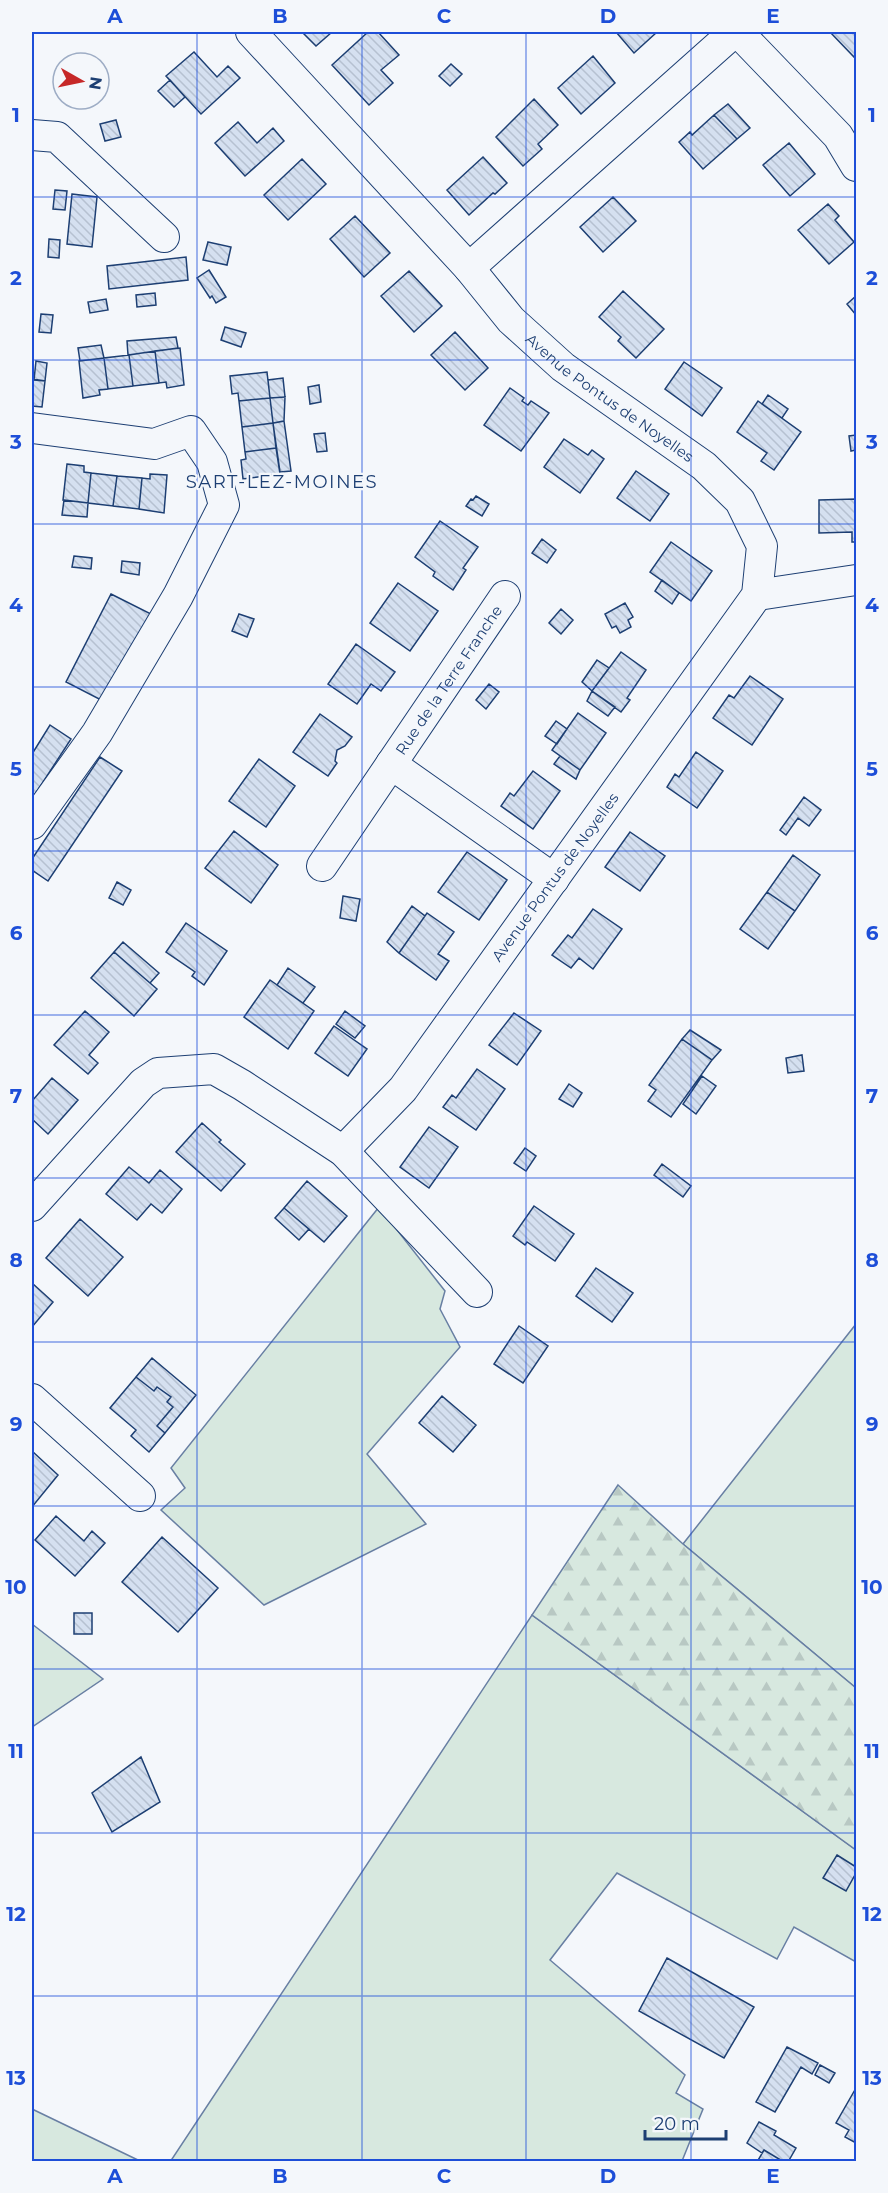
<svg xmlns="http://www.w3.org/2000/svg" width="888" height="2193" viewBox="0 0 888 2193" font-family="Montserrat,sans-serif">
<defs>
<pattern id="forest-firs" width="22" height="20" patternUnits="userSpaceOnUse" patternTransform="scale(1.5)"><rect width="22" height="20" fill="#d7e8df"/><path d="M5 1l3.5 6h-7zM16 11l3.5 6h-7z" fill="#b8c8c3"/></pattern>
<pattern id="building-back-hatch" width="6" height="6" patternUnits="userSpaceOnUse" patternTransform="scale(1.5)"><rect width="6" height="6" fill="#d5e0f0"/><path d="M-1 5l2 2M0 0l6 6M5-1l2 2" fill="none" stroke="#b6c1d1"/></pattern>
</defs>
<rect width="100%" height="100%" fill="#f4f7fb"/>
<path fill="#d7e8df" stroke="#687fa3" stroke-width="1.5" d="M379,1207L445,1291L440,1309L460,1347L367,1454L426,1524L264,1605L161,1510L185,1488L171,1468Z
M856,1324V1688L683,1544Z
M532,1615L856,1850V1962L794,1927L777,1959L617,1873L550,1960L685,2075L676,2093L703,2109L682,2161L170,2162Z
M32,1624L103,1679L32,1727Z
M32,2109L140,2161H32Z"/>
<path fill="url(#forest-firs)" stroke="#687fa3" stroke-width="1.5" d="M618,1485L683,1544L856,1688V1850L532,1615Z"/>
<path fill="url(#building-back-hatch)" stroke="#1d3f73" stroke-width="1.5" d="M304,32H332L316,46L303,33Z
M368,32H378L399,55L381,70L393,83L369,105L332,65Z
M616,32H657L634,53Z
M830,32H856V54L854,57Z
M194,52L217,77L228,66L240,78L201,114L166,76Z
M593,56L615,83L581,114L558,88Z
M451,64L462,74L450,86L439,76Z
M170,80L185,97L174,107L158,91Z
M534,99L558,125L538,144L542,149L523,166L496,137Z
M728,104L750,128L737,139L714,115Z
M714,115L737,139L703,169L679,142L690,132L692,135Z
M116,120L121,137L105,141L100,124Z
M238,122L257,143L273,128L284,141L245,176L215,143Z
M789,143L815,174L790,196L763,165Z
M483,157L507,183L495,194L493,193L469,215L447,190Z
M302,159L326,184L288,220L264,195Z
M55,190L67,191L65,210L53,209Z
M72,194L97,197L92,247L67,244Z
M613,197L636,221L603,252L580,227Z
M828,204L839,216L835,220L854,242L829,264L798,230Z
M355,216L390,253L364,277L330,239Z
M49,239L60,240L59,258L48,257Z
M208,242L231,247L227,265L203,260Z
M186,257L188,280L109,289L107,266Z
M209,270L226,297L216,303L212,296L210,298L197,278Z
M409,271L442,306L414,332L381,296Z
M623,291L664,329L636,358L618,341L621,337L599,317Z
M155,293L156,305L137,307L136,295Z
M856,296V315L847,304Z
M106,299L108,310L90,313L88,302Z
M41,314L53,315L51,333L39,332Z
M225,327L246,333L241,347L221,340Z
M455,332L488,368L465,390L431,355Z
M176,337L178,348L128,355L127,341Z
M101,345L104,358L80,361L78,348Z
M180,348L184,385L167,388L166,382L159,383L155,351Z
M155,351L159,383L133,386L129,355Z
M129,355L133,386L108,389L104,358Z
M104,358L108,389L99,390L100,395L83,398L79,361Z
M36,361L47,363L45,381L34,380Z
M684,362L722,388L702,416L665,389Z
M267,372L270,398L239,401L238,393L232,394L230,376Z
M283,378L285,397L270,398L268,380Z
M32,379L45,381L42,407L32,406Z
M319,385L321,402L310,404L308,387Z
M510,388L524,398L522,401L528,405L531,401L549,413L521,451L484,425Z
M768,395L788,409L782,418L762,404Z
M285,397L284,421L273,423L270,398Z
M270,398L273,423L242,427L239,401Z
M758,401L801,432L774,470L761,461L767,453L737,432Z
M284,421L291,471L280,472L273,423Z
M273,423L276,448L245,452L242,427Z
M325,433L327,451L317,452L314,434Z
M856,435V450L851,451L849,436Z
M564,439L588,455L592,450L604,459L580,493L544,467Z
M276,448L280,474L243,479L241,460L246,459L245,452Z
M67,464L84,466V472L91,473L88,503L63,500Z
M636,471L669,494L650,521L617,498Z
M91,473L117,476L113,506L88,503Z
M150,474L167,475L164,513L139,509L142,478L150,479Z
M117,476L142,478L139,509L113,506Z
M476,496L489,504L482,516L466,506L471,499L473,500Z
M856,499V542H852V532L819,533V500Z
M64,500L88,503L87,517L62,515Z
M440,521L478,547L463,568L466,570L453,590L433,576L435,572L415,557Z
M542,539L556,550L547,563L532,553Z
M671,542L712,571L691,601L650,572Z
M74,556L92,558L91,569L72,567Z
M122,561L140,563L139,575L121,572Z
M662,580L679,593L672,604L655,591Z
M398,583L438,611L410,651L370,623Z
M111,594L151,614L105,702L66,682Z
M625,603L633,617L628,620L631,627L620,633L616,626L612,628L605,614Z
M561,609L573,620L561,634L549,623Z
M239,614L254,619L247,637L232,631Z
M356,644L395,672L381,691L371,684L357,704L328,684Z
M621,652L646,670L627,698L630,700L621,712L592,691Z
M597,660L609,668L592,691L582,682Z
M750,676L783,699L752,745L713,718L729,695L734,698Z
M489,684L499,692L486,709L476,700Z
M592,691L615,707L608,716L587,701Z
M578,713L606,733L580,770L552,750Z
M320,714L352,737L345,746L337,750L335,761L337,763L328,776L293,752Z
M556,721L567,729L557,744L545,736Z
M50,725L71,739L32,799V754Z
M696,752L723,771L697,808L667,787L675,774L679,777Z
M560,756L580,770L576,779L554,764Z
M100,757L122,771L48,881L32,870V859Z
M259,759L295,786L266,827L229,801Z
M533,771L560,791L533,829L501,806L510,793L514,796Z
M804,797L821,810L809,826L798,818L786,835L780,830Z
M234,831L278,865L251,903L205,868Z
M630,832L665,856L640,891L605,867Z
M467,852L507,880L479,920L438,892Z
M793,855L820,875L795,911L767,892Z
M117,882L131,890L123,905L109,898Z
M767,892L795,911L768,949L740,929Z
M343,896L360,899L356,921L340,918Z
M412,906L425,916L399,953L387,942Z
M593,909L622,929L593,969L579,958L571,968L552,955L568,935L572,938Z
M427,913L454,932L438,954L449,961L436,980L399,953Z
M186,923L227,951L204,985L192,976L195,972L166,952Z
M123,942L159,973L150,983L114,952Z
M114,952L157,989L134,1016L91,978Z
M288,968L315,987L303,1003L277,985Z
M270,980L314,1011L288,1049L244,1017Z
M85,1011L109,1032L89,1055L98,1063L88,1074L54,1045Z
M345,1011L365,1026L355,1038L336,1024Z
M514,1013L541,1031L517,1065L489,1045Z
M334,1026L367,1049L348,1076L315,1053Z
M690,1030L721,1050L712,1060L682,1039Z
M682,1039L712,1060L671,1117L648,1101L656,1090L649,1085Z
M802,1055L804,1071L788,1073L786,1058Z
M477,1069L505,1089L476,1130L443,1107L452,1095L456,1098Z
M702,1076L716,1086L696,1114L683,1104Z
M52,1078L78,1100L48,1134L32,1119V1101Z
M569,1084L582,1093L573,1107L559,1099Z
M202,1123L221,1140L219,1142L245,1164L221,1191L176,1152Z
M429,1127L458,1147L429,1188L400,1167Z
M525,1148L536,1156L526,1171L514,1163Z
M662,1164L691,1186L683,1197L654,1175Z
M129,1167L149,1183L160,1170L182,1189L162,1213L151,1204L137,1220L106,1194Z
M307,1181L347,1216L324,1242L284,1208Z
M534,1206L574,1234L555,1261L527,1242L525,1245L513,1236Z
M284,1208L309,1229L299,1240L275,1218Z
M80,1219L123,1257L88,1296L46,1258Z
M596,1268L633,1293L612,1322L576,1296Z
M32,1283L53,1302L32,1327Z
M519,1326L548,1346L523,1383L494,1364Z
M152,1358L196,1395L165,1433L157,1426L173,1407L167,1402L171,1397L157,1387L154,1391L136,1377Z
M136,1377L154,1391L157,1387L171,1397L167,1402L173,1407L157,1426L165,1433L149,1452L131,1436L136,1430L110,1408Z
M442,1396L476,1425L453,1452L419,1423Z
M32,1451L58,1475L32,1507Z
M56,1516L84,1541L92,1531L105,1543L75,1576L35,1540Z
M162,1537L218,1588L178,1632L122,1582Z
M74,1613H92V1634H74Z
M141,1757L160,1802L112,1832L92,1793Z
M837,1855L856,1867V1873L846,1891L823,1878Z
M667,1958L754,2007L724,2058L639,2011Z
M787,2047L818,2063L812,2074L801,2067L775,2112L756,2102Z
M820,2065L835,2073L829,2083L815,2075Z
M856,2088V2143L845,2137L849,2130L836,2123Z
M759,2122L776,2131L774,2135L796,2148L788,2162H784L764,2150L762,2153L747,2143Z
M764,2150L784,2162H757Z"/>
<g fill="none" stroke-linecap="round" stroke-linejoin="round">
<defs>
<g id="minor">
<path id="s1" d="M251,32L469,268L511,320L563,367L704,466L740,501L762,546L757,595L403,1089L343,1151"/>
<path d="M738,32L838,136L856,166"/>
<path d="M32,135L57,137L164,237"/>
<path d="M469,268L734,32"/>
<path d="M32,428L154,444L191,431L212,462L224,505L178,596L97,733L32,824"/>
<path d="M757,595L856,580"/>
<path d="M391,764L554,879"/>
<path id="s2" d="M322,866L505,596"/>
<path d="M32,1206L143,1083L158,1073L214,1069L242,1085L343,1151L477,1292"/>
<path d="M32,1399L140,1496"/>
</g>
</defs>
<use href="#minor" stroke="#1d3f73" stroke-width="32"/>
<use href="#minor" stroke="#f4f7fb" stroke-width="30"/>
</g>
<path fill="none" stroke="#1d4ed8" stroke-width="1.5" stroke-opacity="0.55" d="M197,32V2162M362,32V2162M526,32V2162M691,32V2162M32,197H856M32,360H856M32,524H856M32,687H856M32,851H856M32,1015H856M32,1178H856M32,1342H856M32,1506H856M32,1669H856M32,1833H856M32,1996H856"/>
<g text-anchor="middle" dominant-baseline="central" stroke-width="4.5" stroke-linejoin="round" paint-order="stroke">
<g font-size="15" fill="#1d3f73" stroke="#f4f7fb">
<text stroke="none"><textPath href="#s1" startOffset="514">Avenue Pontus de Noyelles</textPath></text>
<text stroke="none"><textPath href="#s2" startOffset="225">Rue de la Terre Franche</textPath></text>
<text transform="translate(555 877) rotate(-54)">Avenue Pontus de Noyelles</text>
</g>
<g font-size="18" letter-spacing="1.5" fill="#1d3f73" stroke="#f4f7fb">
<text x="282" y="482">SART-LEZ-MOINES</text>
</g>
</g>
<rect width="888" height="2193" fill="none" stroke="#f4f7fb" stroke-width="66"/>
<g transform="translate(81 81) rotate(99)"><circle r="28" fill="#f4f7fb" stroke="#9eadc5" stroke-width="1.5"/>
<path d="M0-4.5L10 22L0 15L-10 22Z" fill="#c62828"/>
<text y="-9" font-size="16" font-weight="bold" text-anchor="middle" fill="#1d3f73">N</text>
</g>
<path d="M645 2130v9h81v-9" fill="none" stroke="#1d3f73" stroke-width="3"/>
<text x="654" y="2130" font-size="18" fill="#1d3f73" stroke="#f4f7fb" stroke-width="4.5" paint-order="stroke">20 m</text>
<rect x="33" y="33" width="822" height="2127" fill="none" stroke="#1d4ed8" stroke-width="2"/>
<g font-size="20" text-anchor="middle" font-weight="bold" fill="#1d4ed8">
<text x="115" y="23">A</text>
<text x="280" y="23">B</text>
<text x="444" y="23">C</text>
<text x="608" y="23">D</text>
<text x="773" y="23">E</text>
<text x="16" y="122">1</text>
<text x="872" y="122">1</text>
<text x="16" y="285">2</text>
<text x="872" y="285">2</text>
<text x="16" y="449">3</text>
<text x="872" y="449">3</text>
<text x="16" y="612">4</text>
<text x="872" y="612">4</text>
<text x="16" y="776">5</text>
<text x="872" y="776">5</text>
<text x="16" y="940">6</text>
<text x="872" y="940">6</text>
<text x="16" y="1103">7</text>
<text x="872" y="1103">7</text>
<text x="16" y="1267">8</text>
<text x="872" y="1267">8</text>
<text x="16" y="1431">9</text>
<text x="872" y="1431">9</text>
<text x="16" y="1594">10</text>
<text x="872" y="1594">10</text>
<text x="16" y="1758">11</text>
<text x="872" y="1758">11</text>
<text x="16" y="1921">12</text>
<text x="872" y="1921">12</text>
<text x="16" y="2085">13</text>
<text x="872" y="2085">13</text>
<text x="115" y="2183">A</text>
<text x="280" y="2183">B</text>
<text x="444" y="2183">C</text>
<text x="608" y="2183">D</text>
<text x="773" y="2183">E</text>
</g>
</svg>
